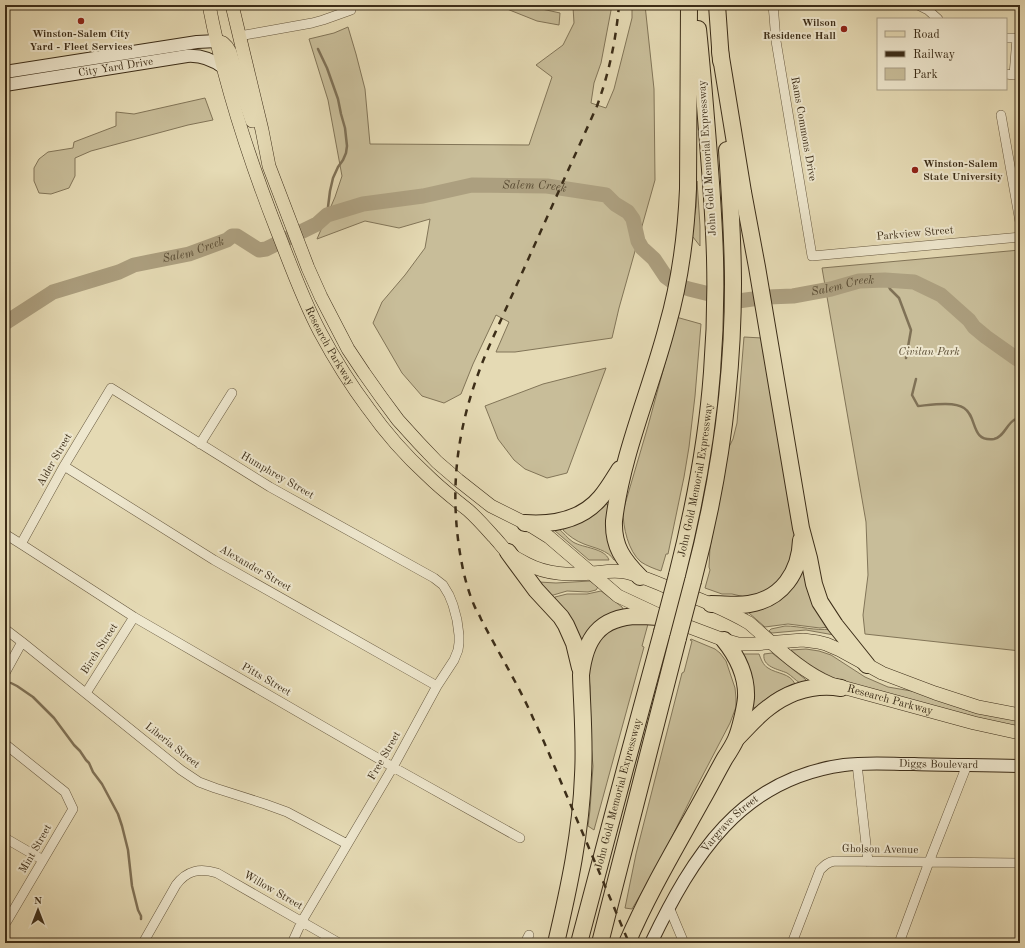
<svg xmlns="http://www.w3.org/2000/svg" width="1025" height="948" viewBox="0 0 1025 948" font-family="'Old Standard TT',serif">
<rect width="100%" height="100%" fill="#e5dab4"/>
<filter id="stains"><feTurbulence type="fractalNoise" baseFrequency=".005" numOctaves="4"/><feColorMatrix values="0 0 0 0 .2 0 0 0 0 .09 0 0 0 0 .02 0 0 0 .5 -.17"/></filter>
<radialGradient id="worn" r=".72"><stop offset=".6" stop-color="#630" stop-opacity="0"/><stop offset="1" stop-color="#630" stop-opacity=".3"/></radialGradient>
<path fill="#c8bd99" stroke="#827558" d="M502,5H524L560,13L559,25L537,21L502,7Z
M566,5H612L601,63L594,83L591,103L606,108L614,89L632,18V5H645L654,89L655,180L619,308L612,338L515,352H496L509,322L496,315L473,364L461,394L444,403L422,396L402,373L373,323L382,302L405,275L425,248L430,219L399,228L365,221L317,239L335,197L342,176L328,100L309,39L334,33L348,27L356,54L365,89L370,144L529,145L552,77L536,65L563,45L574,23L573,7Z
M205,98L213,120L188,125L91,151L75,158V176L69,188L51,194L39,193L34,181V168L39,159L48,152L73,148L74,142L116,126V112L134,114Z
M697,181L700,226V246L693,237L691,236L696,207Z
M1020,250V651L865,634L863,615L868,575L866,522L822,268Z
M676,317L701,324L695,396L689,447L684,477L668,554H666L661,571C655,569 647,566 641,562C628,551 623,527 623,511L648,426L674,330Z
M744,337L762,338L796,543L795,557L772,590L745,597L732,594H722L705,588L710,570L709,567L710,547L729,447L733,439L737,423Z
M606,368L567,473L547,478L525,469L514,460L498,439L485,406L543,384Z
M606,504L608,505V506L606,523L616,560H614C608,550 594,548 584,544C576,541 569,536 563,530L564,527Z
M559,529C564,533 567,538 573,542C583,548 605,548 609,560H589L554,530Z
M803,561L828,627L820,628L788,624L765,627L749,613V610Z
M590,581L598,587L596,590L588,592L567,591L550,596L539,582L556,583Z
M601,591L622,607L623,609L582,644L554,600L555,597L567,594H587Z
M627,623L648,624L642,646L644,647L594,830L588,826L590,810L593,766L590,733V687L588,667L590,657L603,632Z
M785,626C800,626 815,631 830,629L834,635L806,630L772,633L769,631L771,629Z
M691,639L715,649L720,653L726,661L735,688L736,698V707L730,723L694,792L658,865L632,909L625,908L636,854L682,673L684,672L692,641L690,640Z
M806,649L819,651L831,655L865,677L888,687L923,693L1020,719V727L979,719L839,680C820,672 806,663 791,650Z
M772,653L805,679L807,681L800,683C795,680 792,676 787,673C778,669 762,667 764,654Z
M744,654H759C761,659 763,665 768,668C777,674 790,673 795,684C785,687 774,693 765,700C761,703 757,708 752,708L743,655Z"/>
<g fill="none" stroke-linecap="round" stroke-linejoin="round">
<path stroke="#7f7156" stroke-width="2.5" d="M318,49L327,68L338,99L341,114L345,128L347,146L346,153L343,160L338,167L333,178L330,191L327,215
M885,280L890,289L899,298L911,330L906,358
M916,379L912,395L918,406C930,405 954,401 964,408C978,417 970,442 994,439C1004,437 1006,425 1014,420C1014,420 1020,418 1020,418
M11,683L17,686L33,697L54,718L74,745L80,751L86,760L89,763L93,772L102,784L118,814L122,826L128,850L132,886L138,910L141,916V919"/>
<path stroke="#ac9f7f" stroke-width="15" id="s1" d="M5,323L53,292L119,272L134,265L189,254L227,240L232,236H237L259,250L266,249L317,224L327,215L363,204L423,196L472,185L547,186L606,195L615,204L628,212L633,219L638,241L642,248L654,259L666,277L677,285L689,289L738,301L768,297L793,296L831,289L859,281L885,280L914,282L941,295L969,320L974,327L986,337L1017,359H1020"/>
<defs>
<path id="street" d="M773,5L774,16L776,41L812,256L1020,237
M918,5L928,10L938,19
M239,36L312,23L323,20L351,10
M1006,38H1017L1014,75L1006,74
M1001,115L1020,222
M200,444L232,393
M64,466L214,560L437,686
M5,534L21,544L134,617L393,767L520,838
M21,544L64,466L111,388L270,487L434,578L443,585L449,595L453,605L457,620L459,635V643L458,650L454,660L437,686L393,767L302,921L292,943
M5,629L22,642L181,770L199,782L215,788L265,804L287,812L347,844
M5,673L22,642
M86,693L134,617
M5,744L65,792L73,809L7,921
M857,764L868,862
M5,838L43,860
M669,907L684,943
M143,943L176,885C187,870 200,868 217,873L339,943
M525,943L529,935
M792,943L820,870C825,865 828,862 835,861L1020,863
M899,943L929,862L967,765"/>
<g id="secondary">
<path d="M5,72L197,42L217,41"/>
<path id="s2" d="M5,85L187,56C201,55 212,59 224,68"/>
<path id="s3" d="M651,943C693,856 740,779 844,765C867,762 891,764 914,764C949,765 985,765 1020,766"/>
</g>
<g id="primary">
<path id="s4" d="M209,5C224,83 249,159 278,233C291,266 303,300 320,332C334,358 350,384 368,408C385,432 405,455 427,475C440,488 454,499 468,510C477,518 485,527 493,536C498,541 503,548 508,553C514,557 521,561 527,564C548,575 570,575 593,573C603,572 614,570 624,572C639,575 653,581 667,587C695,597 723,608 749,623C775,645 800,671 831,684L974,723L1020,733"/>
<path d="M232,5L262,130L269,166L308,268L321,297L348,349L364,373L381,397L398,420L418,442L437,462L458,480L491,506L533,527L549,537L618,596L663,617L724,640L738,644H754L803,640L818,642L826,644L840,650L882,673L935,693L978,707L1020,715"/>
<path d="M217,41L223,43L227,47L230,52L240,86L252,121"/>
</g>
<g id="highway">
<path d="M717,5L721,61"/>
<path d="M720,51L743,192L757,267L801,528L809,558L814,584L820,602L835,625L867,665"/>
<path d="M525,523C553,525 582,520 601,497C608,489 614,478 620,469"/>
<path d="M508,552L536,590L561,617L566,625L574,643L580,668"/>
<path id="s5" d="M677,575C694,508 707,441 712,372C715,334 716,296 715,258C714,219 711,181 708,143C705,105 702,67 698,29"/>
<path d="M640,577C623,560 613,546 614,521C622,454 650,392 667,327C680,282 686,236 688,189L689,5"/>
<path d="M693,581C719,483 733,385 733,284C733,239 730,195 727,150"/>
<path d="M711,604C724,604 737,606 749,604C782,599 800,572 801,540"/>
<path d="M737,738C747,728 757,716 768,708C790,691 815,684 841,688"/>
<path d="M556,943C569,888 581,832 583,775C585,742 582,708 581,675C585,639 599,617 638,616C646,616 655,617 663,617"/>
<path id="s6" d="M579,943L625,769L662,632"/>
<path d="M600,943L678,638"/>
<path d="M627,943C648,894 676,847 702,800C710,786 717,772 725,758C729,752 733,746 736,739C740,730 745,708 746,698C747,676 737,656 724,640"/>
</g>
</defs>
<use href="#street" stroke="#66583f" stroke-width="10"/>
<use href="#secondary" stroke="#3c2d18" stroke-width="14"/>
<use href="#primary" stroke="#3c2d18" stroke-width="14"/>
<use href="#highway" stroke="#3c2d18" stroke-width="18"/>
<use href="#street" stroke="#eee7ce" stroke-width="9"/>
<use href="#secondary" stroke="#eee7ce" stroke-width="12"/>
<use href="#primary" stroke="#e5dab4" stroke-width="13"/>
<use href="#highway" stroke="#e5dab4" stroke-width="16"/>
<path stroke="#3c2d18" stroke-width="2.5" stroke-dasharray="7 7" stroke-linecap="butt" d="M619,5C616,40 609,73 597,106L487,351C460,416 449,476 459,547C462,567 466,586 474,605C476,610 479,614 481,619C498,652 518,684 533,718C545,743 555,768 566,794C587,843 608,893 629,943"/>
<defs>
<path id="highway-bridge" d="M662,632L677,575
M678,638L693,581"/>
</defs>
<use href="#highway-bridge" stroke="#3c2d18" stroke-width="18" stroke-linecap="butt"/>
<use href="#highway-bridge" stroke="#e5dab4" stroke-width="16"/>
</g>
<g fill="#8f2418" stroke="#eee7ce" stroke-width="1.5">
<circle cx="81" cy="21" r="4"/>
<circle cx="844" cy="29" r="4"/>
<circle cx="915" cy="170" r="4"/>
</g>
<g text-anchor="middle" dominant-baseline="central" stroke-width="4" stroke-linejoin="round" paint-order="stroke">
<g font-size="11" font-weight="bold" fill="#3c2d18" stroke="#eee7ce" text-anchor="end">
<text x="836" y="23">Wilson<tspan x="836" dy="13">Residence Hall</tspan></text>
<text x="81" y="34" text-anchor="middle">Winston-Salem City<tspan x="81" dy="13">Yard - Fleet Services</tspan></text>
<text x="923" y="164" text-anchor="start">Winston-Salem<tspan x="923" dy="13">State University</tspan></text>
</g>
<g font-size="11" fill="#3c2d18" stroke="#eee7ce">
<text stroke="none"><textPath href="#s2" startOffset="112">City Yard Drive</textPath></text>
<text transform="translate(803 129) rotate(80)">Rams Commons Drive</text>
<text transform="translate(708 158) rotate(-94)">John Gold Memorial Expressway</text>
<text transform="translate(915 234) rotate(-5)">Parkview Street</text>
<text stroke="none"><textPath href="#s4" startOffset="363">Research Parkway</textPath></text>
<text transform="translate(55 460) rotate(-60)">Alder Street</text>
<text transform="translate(277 476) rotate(30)">Humphrey Street</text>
<text stroke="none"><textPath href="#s5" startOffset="97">John Gold Memorial Expressway</textPath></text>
<text transform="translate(255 569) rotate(30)">Alexander Street</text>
<text transform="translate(100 649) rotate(-57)">Birch Street</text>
<text transform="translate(266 680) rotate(30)">Pitts Street</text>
<text stroke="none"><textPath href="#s4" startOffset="1058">Research Parkway</textPath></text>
<text transform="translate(172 746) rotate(38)">Liberia Street</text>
<text transform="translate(385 756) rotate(-60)">Free Street</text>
<text stroke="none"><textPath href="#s3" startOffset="370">Diggs Boulevard</textPath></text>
<text stroke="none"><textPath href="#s6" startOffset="154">John Gold Memorial Expressway</textPath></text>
<text stroke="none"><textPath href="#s3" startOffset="144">Vargrave Street</textPath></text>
<text transform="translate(36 849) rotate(-60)">Mint Street</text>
<text transform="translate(880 850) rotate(1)">Gholson Avenue</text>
<text transform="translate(273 891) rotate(30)">Willow Street</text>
</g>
<g font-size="11" font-style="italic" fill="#584a32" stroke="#eee7ce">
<text x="929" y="352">Civitan Park</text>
</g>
<g font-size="12" font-style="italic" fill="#584a32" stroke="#eee7ce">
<text stroke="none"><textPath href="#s1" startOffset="565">Salem Creek</textPath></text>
<text stroke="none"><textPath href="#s1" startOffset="204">Salem Creek</textPath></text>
<text stroke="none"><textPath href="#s1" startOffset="925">Salem Creek</textPath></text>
</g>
</g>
<rect width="1025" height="948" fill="none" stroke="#e5dab4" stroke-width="20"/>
<rect x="6" y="6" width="1013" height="936" fill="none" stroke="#3c2d18" stroke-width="2"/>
<rect x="10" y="10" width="1005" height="928" fill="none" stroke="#3c2d18"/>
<rect x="877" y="18" width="130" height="72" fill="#eee7ce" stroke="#a79d85"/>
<rect x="885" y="31" width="20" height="6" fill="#e5dab4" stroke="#a79d85"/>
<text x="913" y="38" font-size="12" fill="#3c2d18">Road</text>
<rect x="885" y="51" width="20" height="6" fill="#3c2d18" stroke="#a79d85"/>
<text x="913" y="58" font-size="12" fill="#3c2d18">Railway</text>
<rect x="885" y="68" width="20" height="12" fill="#c8bd99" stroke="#a79d85"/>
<text x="913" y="78" font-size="12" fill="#3c2d18">Park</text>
<g transform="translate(38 910)" stroke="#eee7ce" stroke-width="3" paint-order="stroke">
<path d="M0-3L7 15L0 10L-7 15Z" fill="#3c2d18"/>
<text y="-6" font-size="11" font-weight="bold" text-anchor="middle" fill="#3c2d18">N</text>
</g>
<rect width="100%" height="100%" filter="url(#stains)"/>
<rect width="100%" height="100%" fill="url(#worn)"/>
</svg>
